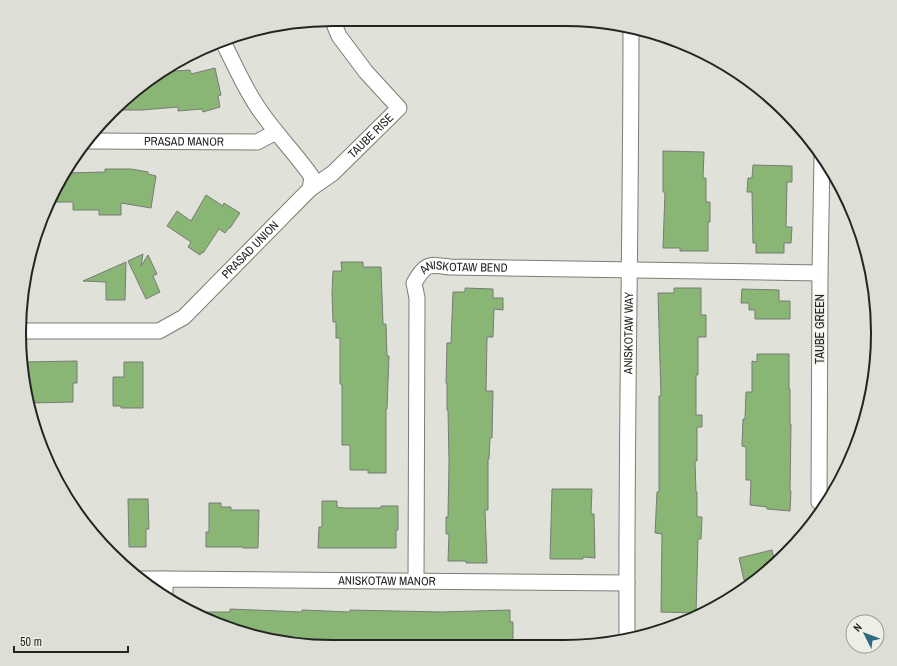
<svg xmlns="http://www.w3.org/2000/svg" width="897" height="666" viewBox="0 0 897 666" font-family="'Archivo Narrow',sans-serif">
<rect width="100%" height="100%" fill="#e0e1d9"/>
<path fill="#89b674" stroke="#777c75" d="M215,68L221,95L218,96L220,107L203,112L202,109L178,111V107L142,110H112L162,72L190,70L191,74Z
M663,151L704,152L703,178H706V202H710V222H708V251H680V248H663L665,192H663Z
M753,165L792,166V182H787L786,227H792L791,243H784V253H756V243H753L752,192H747L748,178H752Z
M105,169H131L148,172V174L156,176L151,208L121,203V215H99V210H73V202H49L51,194L67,173L105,172Z
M206,195L223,206L224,203L240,213L230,228H229L225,233L219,229L203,253L202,252L200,255L188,247L191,242L167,226L177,211L191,221Z
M143,254L141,266L148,255L157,274L153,276L160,292L146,299L128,261Z
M126,262L125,300H106V282L83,281Z
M341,262H363V267H381L383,324H386L387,356H389L387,409H386V473H368V470H350V445H342V384H340V338H336V322H333L332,294L333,271H342Z
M465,288L493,289V298H503V310L494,309L493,337H487L486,391H493L492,438H490L489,459H488V510H485L487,563H466V561H448L449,534H446V517H448L449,462L448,410H447V383H446L447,343H451L453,292H465Z
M674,288H701V315H706V337H698V375H696V415H702V427H697V461H695L696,492H697V517H702L701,539H698L696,613L661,612L662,534L655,533L657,492H659V396H661L658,293H674Z
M742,289L779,290V301H790V319H755V310H749V303H741Z
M757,354H789V389H790V424H791L790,491H791L790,511L767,509V507L750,505L751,480H746V447L742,446L743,419H745L746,392H752V361L757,362Z
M77,361V383H73V402L31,403L24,373V362Z
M124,362H143V408H121V406H113V377H124Z
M552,489H592L591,514H594L595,558L583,557V559H550Z
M128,499H148L149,529H146V547H129Z
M322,501H337V507L344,508H381V506H398V530H396V548H318L319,527H322Z
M209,503H221V507H231V510H259L258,548H243V547H206V532H209Z
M772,550L775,563L762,575L744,580L739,558Z
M230,609L302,612V610L350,612V610L441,612L510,610V622H513V645L312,646L252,636L194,612H230Z"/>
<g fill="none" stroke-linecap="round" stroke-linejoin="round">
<defs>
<g id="minor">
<path id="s1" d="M89,141L257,142L276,132"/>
<path d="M822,157L820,273L819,502L827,503"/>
<path id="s2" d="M310,189L333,173L399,108L366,72L339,36L332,19"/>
<path id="s3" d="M21,331H159L184,317L310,189L312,177C296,154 277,135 261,112C245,90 235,65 223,42"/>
<path d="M140,579H165"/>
<path id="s4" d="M416,581L417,298L414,283C426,263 428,264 450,267L820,273"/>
<path id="s5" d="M165,597V579L627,583"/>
<path id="s6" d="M627,638C626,435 631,231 631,27"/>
</g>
</defs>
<use href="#minor" stroke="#7c7d75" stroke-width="17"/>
<use href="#minor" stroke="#fff" stroke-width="15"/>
</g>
<g text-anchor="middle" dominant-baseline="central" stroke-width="3" stroke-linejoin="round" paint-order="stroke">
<g font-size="12" fill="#242522" stroke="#edeee6">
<text stroke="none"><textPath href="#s2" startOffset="81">TAUBE RISE</textPath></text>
<text stroke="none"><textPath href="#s1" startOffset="95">PRASAD MANOR</textPath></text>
<text stroke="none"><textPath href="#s3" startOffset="261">PRASAD UNION</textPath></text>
<text stroke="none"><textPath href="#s4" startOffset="356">ANISKOTAW BEND</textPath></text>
<text transform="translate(820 329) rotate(-90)">TAUBE GREEN</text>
<text stroke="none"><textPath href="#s6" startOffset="305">ANISKOTAW WAY</textPath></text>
<text stroke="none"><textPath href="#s5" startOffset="240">ANISKOTAW MANOR</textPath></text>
</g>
</g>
<path d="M0 0H897V666H0ZM333 26H564A307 307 0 0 1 871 333V333A307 307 0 0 1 564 640H333A307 307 0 0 1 26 333V333A307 307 0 0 1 333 26Z" fill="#ddded6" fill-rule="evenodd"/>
<path fill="none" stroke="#242522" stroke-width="2" d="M333 26H564A307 307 0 0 1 871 333V333A307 307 0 0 1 564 640H333A307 307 0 0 1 26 333V333A307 307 0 0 1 333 26Z"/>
<g transform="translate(865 634) rotate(312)"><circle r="19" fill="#edeee6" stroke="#9d9e98"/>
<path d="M0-3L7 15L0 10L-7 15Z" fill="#2e6b82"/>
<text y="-6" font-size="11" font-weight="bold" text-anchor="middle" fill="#242522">N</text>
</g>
<path d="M14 646v6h114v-6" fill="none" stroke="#242522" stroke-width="2"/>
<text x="20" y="646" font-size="12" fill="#242522" stroke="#edeee6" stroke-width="3" paint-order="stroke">50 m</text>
</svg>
